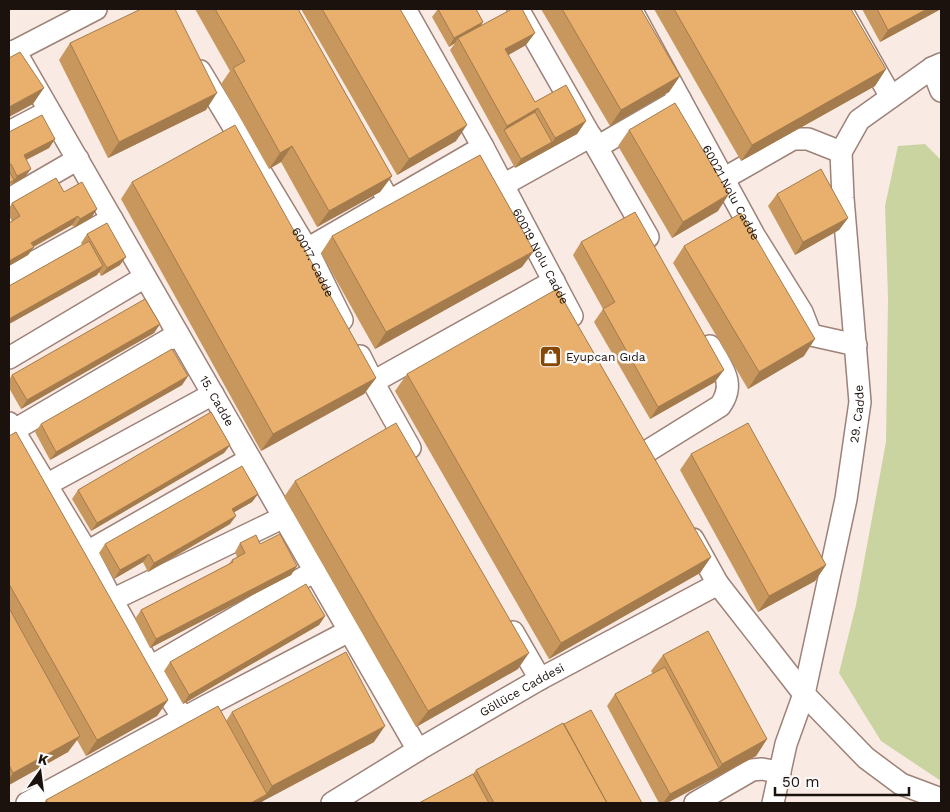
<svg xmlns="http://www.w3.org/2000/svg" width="950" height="812" viewBox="0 0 950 812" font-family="'Work Sans',sans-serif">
<rect width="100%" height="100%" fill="#fafafa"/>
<path fill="#faeae4" d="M9,9H941V803H9Z"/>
<path fill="#c9d4a1" d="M925,144L941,160V781L881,741L839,673L856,605L886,442L888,297L885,206L898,146Z"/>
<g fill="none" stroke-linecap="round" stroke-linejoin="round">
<defs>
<g id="minor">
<path id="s1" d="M405,9L483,147L572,316"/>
<path d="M518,9L648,237"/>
<path id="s2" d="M631,9L754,235L802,312L811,335L856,345"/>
<path d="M841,9L891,97"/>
<path id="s3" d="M15,51L418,750"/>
<path d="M9,52L15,51L96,9"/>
<path d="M932,68L941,91"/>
<path id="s4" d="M200,71L307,249L342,320"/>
<path d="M9,132L49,111"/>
<path d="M597,147L680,99"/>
<path d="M368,164L389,201"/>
<path d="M723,179L793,139H808L841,152"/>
<path d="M503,185L591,136"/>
<path d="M9,199L78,159"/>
<path d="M307,249L483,147"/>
<path d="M9,276L112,219"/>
<path d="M360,356L373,382L410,448"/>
<path d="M9,358L145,277"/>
<path d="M373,382L554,281"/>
<path d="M9,423L87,552L112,600L150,667L183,718"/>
<path d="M9,433L178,334"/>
<path d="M646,452L720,406C737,383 721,367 710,346"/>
<path d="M46,485L213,394"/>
<path d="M693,539L718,584L804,694L866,758L901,784L941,799"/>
<path d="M87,552L250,459"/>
<path d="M112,600L284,517"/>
<path d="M513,632L540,679"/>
<path d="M150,667L315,571"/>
<path d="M27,803L204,707L349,631"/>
<path id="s5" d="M332,803L418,750L540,679L718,584"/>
<path d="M695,803L752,770L762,769L780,772"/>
<path id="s6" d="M773,803L786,744L804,694L846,499L860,402L843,198L841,152L859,120L932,68L941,64"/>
</g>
</defs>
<use href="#minor" stroke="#9d8278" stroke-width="24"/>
<use href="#minor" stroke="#fff" stroke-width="21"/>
</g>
<path fill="#c8975e" d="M195,9H298L392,176L380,192L317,227L281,162L269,169L221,84L230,71Z
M301,9H400L456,141L397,175Z
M438,9L483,22L481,25L526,45L508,55L535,102L586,121L577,134L515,168L450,50L455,43L449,47L432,17Z
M541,9H641L680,76L669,92L610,126Z
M654,9H851L886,69L875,86L741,161Z
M862,9H941L880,42Z
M70,43L206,110L108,158L59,60Z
M629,130L718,211L672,238L618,146Z
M9,132L55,139L49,148L26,160L25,177L9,186Z
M132,182L376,378L364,394L261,451L121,199Z
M64,192L97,209L91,218L74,228L72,225L34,247L28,255L9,266V223L12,221L9,216V208L12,203Z
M777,194L848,218L839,230L795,255L768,206Z
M87,234L120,265L101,276L99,272L97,275L9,324V286L82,245L81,243Z
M332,236L522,267L375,349L321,253Z
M581,242L715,382L650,419L594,322L603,309L573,255Z
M684,246L804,356L748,389L673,263Z
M160,324L154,333L21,409L9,388V380L12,375Z
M407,374L711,557L700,573L549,659L395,391Z
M188,376L182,385L50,460L35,432L41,424Z
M9,436L168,700L157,716L86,756L77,740L68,752L9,785Z
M230,445L224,453L91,531L72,499L78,490Z
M691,454L826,565L815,581L758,612L680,470Z
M295,481L518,669L416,727L284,497Z
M258,494L252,502L234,512L230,524L148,572L143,562L114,579L99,553L105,544Z
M240,543L260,544L297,566L291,575L150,648L135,619L141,610L228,565L232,560L237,557L235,552Z
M325,616L319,625L183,704L164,671L170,662Z
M663,655L767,739L756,756L667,803H659L607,706L615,694L653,674L651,671Z
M232,712L374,742L263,801L261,803H44L46,800L226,721Z
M564,724L642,803H419L473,774L476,770Z"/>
<path fill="#a37b4c" d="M927,9H941L880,42L888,30Z
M483,22L478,31L458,38L455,43L449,47L454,38Z
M535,33L526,45L496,62L505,49Z
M886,69L875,86L741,161L752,145Z
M680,76L669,92L610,126L621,110Z
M44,88L33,104L9,117V107Z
M217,93L206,110L108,158L119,142Z
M538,108L529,121L504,130L507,126Z
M586,121L577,134L546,151L555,138Z
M467,125L456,141L397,175L409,159Z
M55,139L49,148L18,164L24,155Z
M552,142L546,151L515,168L521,159Z
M292,146L281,162L269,169L280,153Z
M31,169L25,177L11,185L17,176Z
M392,176L380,192L317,227L329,211Z
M729,194L718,211L672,238L683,222Z
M97,209L91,218L74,228L80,219Z
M78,216L72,225L25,251L31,243Z
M848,218L839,230L795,255L803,242Z
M34,247L28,255L9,266V261Z
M534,251L522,267L375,349L386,332Z
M126,257L120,265L101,276L107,268Z
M103,266L97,275L9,324V319Z
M160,324L154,333L21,409L27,400Z
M815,339L804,356L748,389L759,372Z
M724,370L715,382L650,419L658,407Z
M188,376L182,385L50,460L56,452Z
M376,378L364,394L261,451L273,434Z
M230,445L224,453L91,531L97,523Z
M258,494L252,502L226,517L232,509Z
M236,516L230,524L148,572L154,563Z
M149,554L143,562L114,579L120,570Z
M711,557L700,573L549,659L561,643Z
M826,565L815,581L758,612L769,596Z
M297,566L291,575L150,648L156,639Z
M325,616L319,625L183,704L189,695Z
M529,653L518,669L416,727L428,711Z
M168,700L157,716L86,756L97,740Z
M385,726L374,742L263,801L261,803H251L265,796L272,786Z
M80,736L68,752L9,785V779L13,773Z
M767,739L756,756L667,803H663L670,794L719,768L722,764Z"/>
<path fill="#e9b06d" stroke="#a37b4c" d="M141,9H175L217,93L119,142L70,43Z
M215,9H298L392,176L329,211L292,146L280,153L233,68L245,61Z
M322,9H400L467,125L409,159Z
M438,9H476L483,22L454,38Z
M512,9H522L535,33L505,49L535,102L566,85L586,121L555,138L538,108L507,126L458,38Z
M562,9H641L680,76L621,110Z
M674,9H851L886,69L752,145Z
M877,9H927L888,30Z
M20,52L44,88L9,107V58Z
M675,103L729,194L683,222L629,130Z
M535,112L552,142L521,159L504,130Z
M42,115L55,139L24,155L31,169L17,176L11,164L9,165V132Z
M235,125L376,378L273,434L132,182Z
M480,155L534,251L386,332L332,236Z
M821,169L848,218L803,242L777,194Z
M9,171L14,180L9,183Z
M56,178L64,192L82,182L97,209L80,219L78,216L31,243L34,247L9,261V223L20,216L12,203Z
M635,212L724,370L658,407L603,309L615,302L581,242Z
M741,213L815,339L759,372L684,246Z
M107,223L126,257L107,268L87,234Z
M89,241L103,266L9,319V286Z
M557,289L711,557L561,643L407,374Z
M145,299L160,324L27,400L12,375Z
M172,349L188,376L56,452L41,424Z
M211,412L230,445L97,523L78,490Z
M396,423L529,653L428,711L295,481Z
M748,423L826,565L769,596L691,454Z
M16,432L168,700L97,740L9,584V436Z
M242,466L258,494L232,509L236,516L154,563L149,554L120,570L105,544Z
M280,534L297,566L156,639L141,610L233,562L232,560L245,553L240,543L256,535L260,544Z
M306,584L325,616L189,695L170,662Z
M9,608L80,736L13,773L9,765Z
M708,631L767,739L722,764L663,655Z
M346,652L385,726L272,786L232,712Z
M665,667L719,768L670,794L615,694Z
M218,706L267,794L251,803H48L46,800Z
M591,710L642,803H607L564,724Z
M563,723L607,803H494L476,770Z
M473,774L489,803H419Z"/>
<defs>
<symbol id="shop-square" viewBox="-11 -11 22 22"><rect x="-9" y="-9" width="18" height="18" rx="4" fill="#854807" stroke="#fafafa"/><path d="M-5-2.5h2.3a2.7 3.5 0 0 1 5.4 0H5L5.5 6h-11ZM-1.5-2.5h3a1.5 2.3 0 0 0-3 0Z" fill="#fff"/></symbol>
</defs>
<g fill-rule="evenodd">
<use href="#shop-square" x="538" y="344" width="25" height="25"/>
</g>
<g text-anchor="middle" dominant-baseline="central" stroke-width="5" stroke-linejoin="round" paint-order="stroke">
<g font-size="12" fill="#1b110d" stroke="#fafafa">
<text stroke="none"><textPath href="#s2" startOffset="209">60021 Nolu Cadde</textPath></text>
<text stroke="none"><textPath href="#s1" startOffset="282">60019 Nolu Cadde</textPath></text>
<text stroke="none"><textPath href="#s4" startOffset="222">60017. Cadde</textPath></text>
<text stroke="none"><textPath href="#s3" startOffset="404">15. Cadde</textPath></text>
<text stroke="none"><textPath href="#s6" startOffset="399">29. Cadde</textPath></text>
<text stroke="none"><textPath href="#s5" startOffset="221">Göllüce Caddesi</textPath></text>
</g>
<g font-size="12" fill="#1b110d" stroke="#fafafa" text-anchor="start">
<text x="566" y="357">Eyupcan Gıda</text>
</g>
</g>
<rect width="950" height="812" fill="none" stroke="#1b110d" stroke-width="20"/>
<g transform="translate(40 772) rotate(14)" stroke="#fafafa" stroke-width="4" paint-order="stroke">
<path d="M0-4L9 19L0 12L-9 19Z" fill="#1b110d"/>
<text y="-8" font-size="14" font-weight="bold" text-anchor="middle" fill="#1b110d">K</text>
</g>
<path d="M775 787v8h134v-8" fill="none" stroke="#1b110d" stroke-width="2.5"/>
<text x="782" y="787" font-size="15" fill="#1b110d" stroke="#fafafa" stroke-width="4" paint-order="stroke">50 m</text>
</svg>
